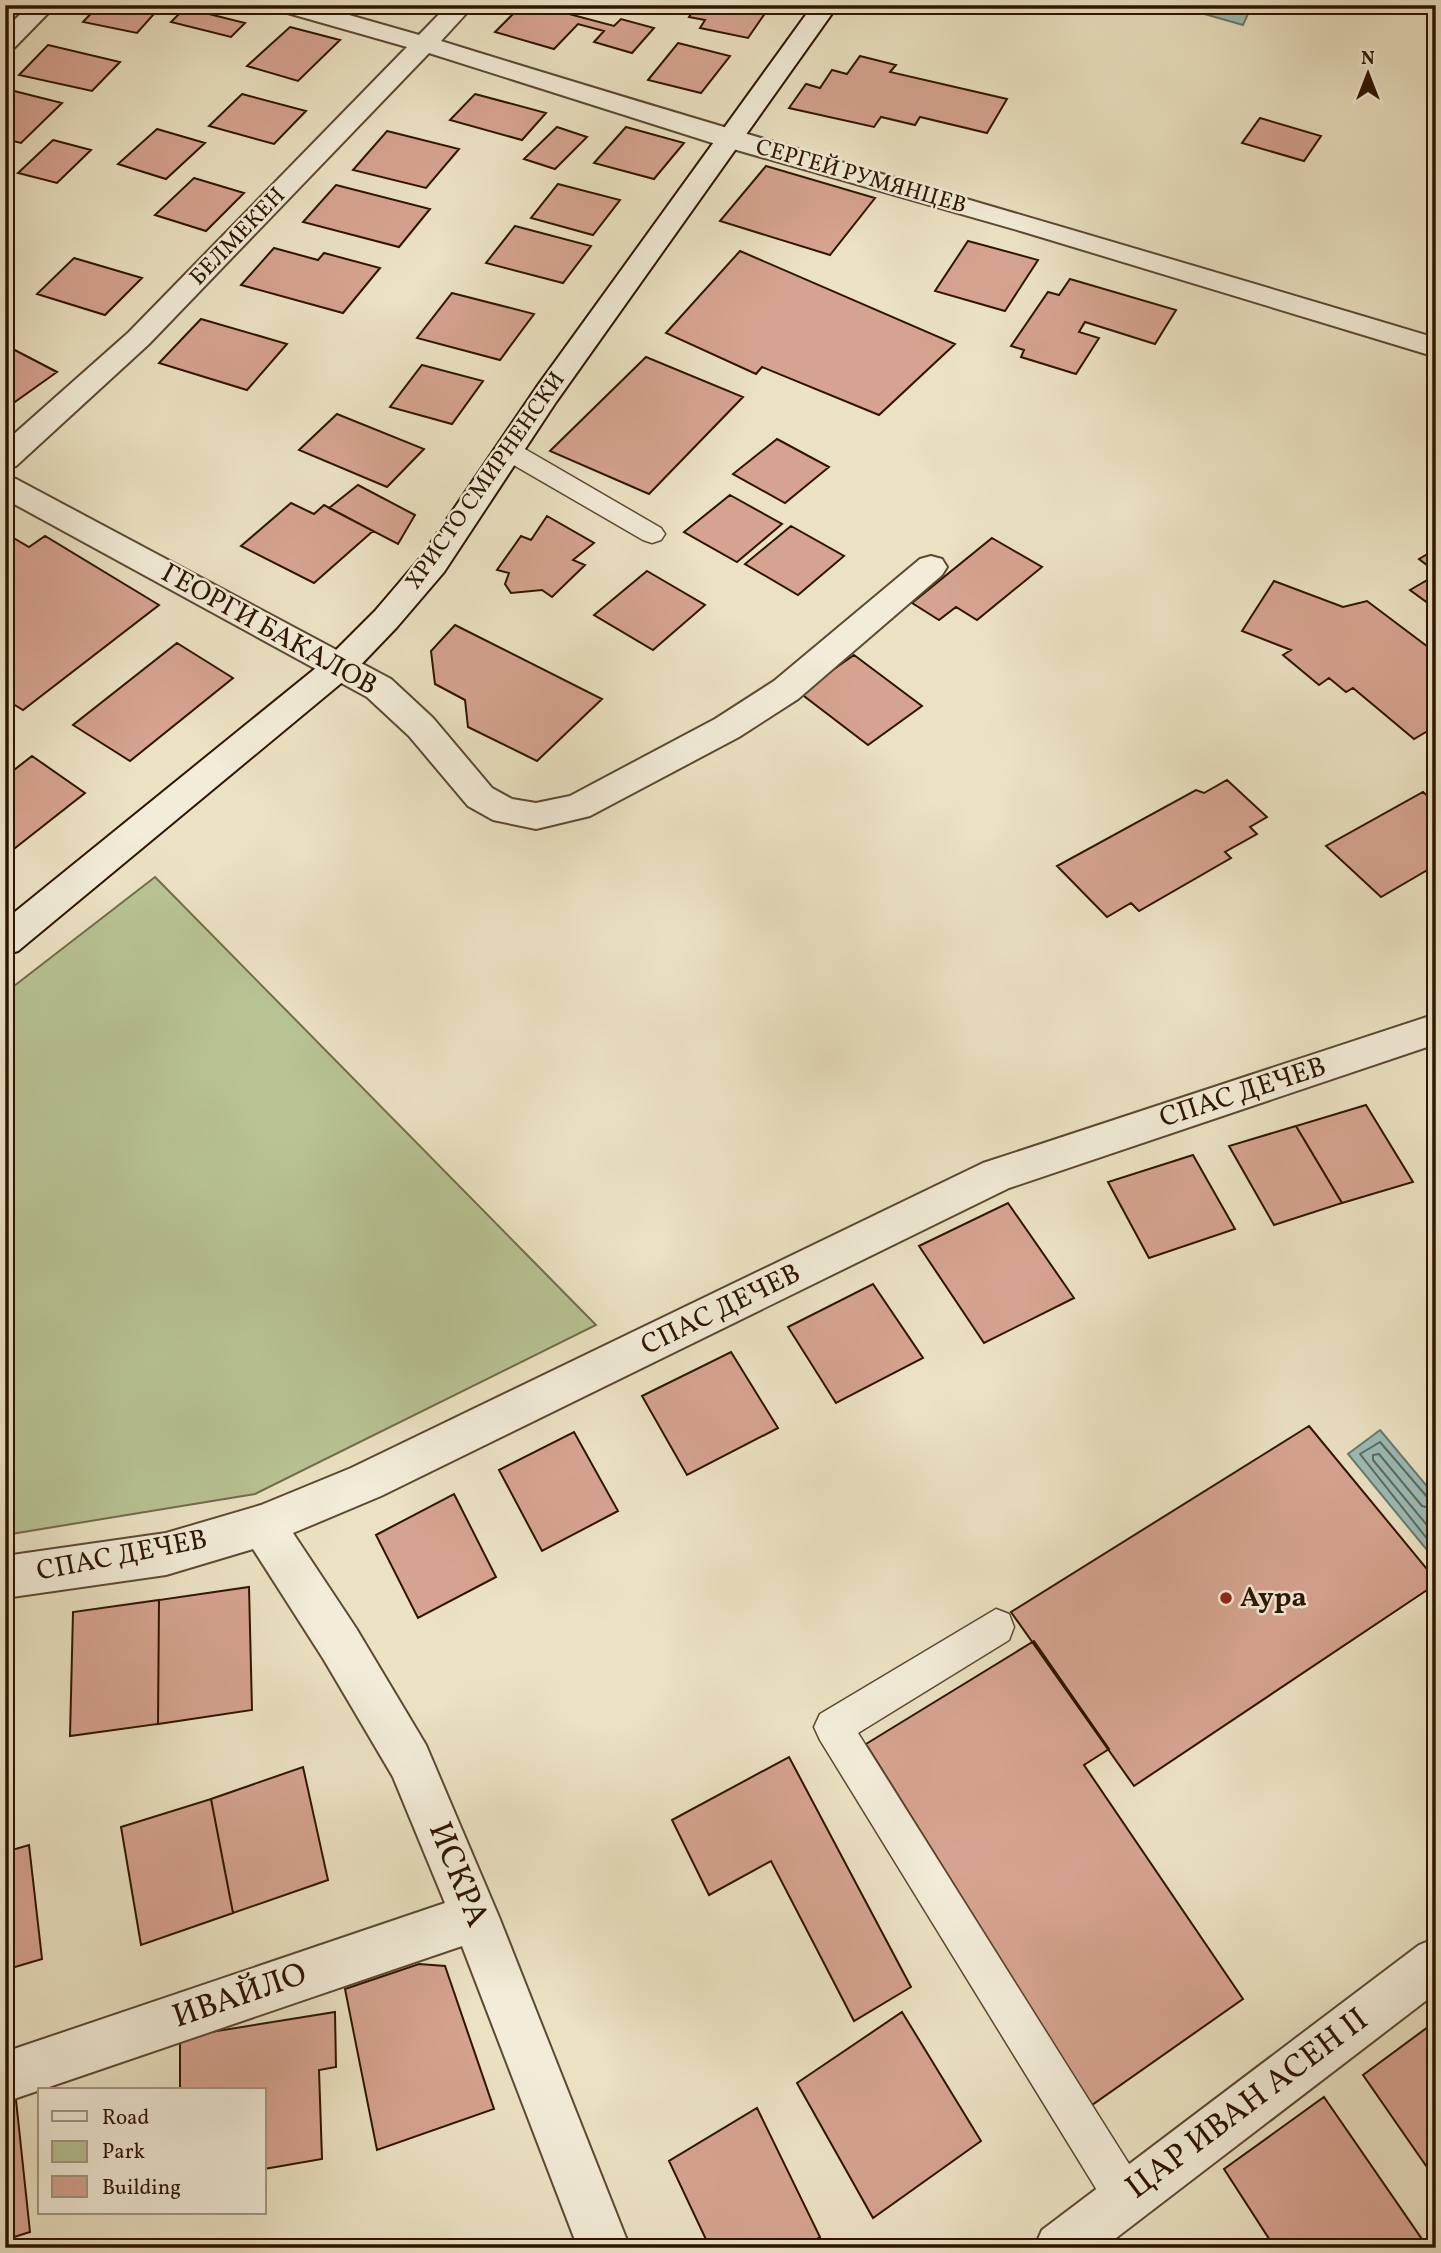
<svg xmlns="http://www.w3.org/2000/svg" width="1441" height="2253" viewBox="0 0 1441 2253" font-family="Vollkorn,serif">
<rect width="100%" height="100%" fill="#ebe2c3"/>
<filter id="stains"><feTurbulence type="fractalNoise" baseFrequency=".00286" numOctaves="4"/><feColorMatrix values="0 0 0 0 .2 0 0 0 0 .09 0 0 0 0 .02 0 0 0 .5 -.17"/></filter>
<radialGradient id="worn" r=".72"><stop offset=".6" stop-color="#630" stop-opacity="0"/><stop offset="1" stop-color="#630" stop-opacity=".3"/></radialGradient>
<path fill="#b8c393" stroke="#736c4a" stroke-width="2" d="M155,877L596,1325L255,1494L5,1535V993Z"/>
<path fill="#99bdb8" stroke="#6e796e" stroke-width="2" d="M1173,5H1252L1243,25Z
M1380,1430L1436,1497V1561L1348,1454Z"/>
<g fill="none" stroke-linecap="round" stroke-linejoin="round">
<path stroke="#64685c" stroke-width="2" d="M1436,1501L1428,1498L1380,1442L1360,1454L1436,1550
M1436,1510L1422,1506L1379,1454L1373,1455V1460L1436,1536"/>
</g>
<path fill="#d6a390" stroke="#2e1400" stroke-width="2" d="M99,5H162L137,33L83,22Z
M522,5H535L614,26L621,19L654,28L632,53L594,42L604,31L578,24L554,49L495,32Z
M680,5H749L768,9L748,38L700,28L705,20L689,17L695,8Z
M185,8L245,23L231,37L171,22Z
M290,27L340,40L298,81L247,66Z
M678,43L730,56L701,93L648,80Z
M48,45L120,62L92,91L19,75Z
M860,56L896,65L890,72L1007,99L987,133L920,117L915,125L881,117L874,127L789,108L806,84L820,88L832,70L847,74Z
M10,90L62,103L21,143L5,139V95Z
M242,94L306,111L274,144L209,126Z
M475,94L546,113L522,140L450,120Z
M1260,118L1321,136L1304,161L1242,143Z
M557,127L587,137L555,169L524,159Z
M626,127L684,143L654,179L594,163Z
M157,129L205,143L166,179L118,164Z
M387,131L459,149L426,188L353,170Z
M53,140L91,150L57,183L18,173Z
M766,166L875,198L830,255L720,221Z
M194,178L244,193L206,231L155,215Z
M558,184L620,200L593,235L531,218Z
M336,185L430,209L399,247L303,222Z
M515,226L591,246L563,283L486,263Z
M968,241L1038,260L1005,311L935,291Z
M274,248L318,260L324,253L380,268L343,313L241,285Z
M740,251L955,344L879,415L762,367L756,374L666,333Z
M74,258L142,278L105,315L37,294Z
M1070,279L1176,310L1155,344L1085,322L1079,332L1099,338L1076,374L1021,357L1024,350L1011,346L1048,292L1059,295Z
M452,293L534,314L500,360L417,338Z
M201,319L287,344L247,390L159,363Z
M7,346L57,372L5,409V347Z
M646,357L743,397L649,494L550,451Z
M422,365L483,381L452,424L390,407Z
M337,414L424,449L387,487L299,450Z
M777,439L829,467L785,503L733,474Z
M358,485L415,515L398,544L329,508Z
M730,495L782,524L737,562L684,532Z
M291,503L314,514L324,505L373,531L314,583L241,546Z
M547,516L594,543L573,560L585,565L552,597L542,590L511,593L505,584L509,573L497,570L521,536L531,540Z
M791,526L844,556L798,595L745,564Z
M5,533L29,547L45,536L159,605L23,710L5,699V600L10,596L5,593Z
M992,538L1042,567L977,620L956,607L939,620L912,603Z
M1436,549V572L1419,559Z
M647,571L705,605L653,650L594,615Z
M1436,575V609L1410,590Z
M1274,581L1343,607L1367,601L1436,653V726L1414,739L1353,688L1346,692L1329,678L1319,685L1283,655L1291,650L1242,631Z
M455,625L602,699L537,761L468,727L465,700L435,684L431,651Z
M177,643L233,678L130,761L73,725Z
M854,655L922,706L868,745L800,693Z
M32,756L85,793L5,856V777Z
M1227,780L1267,817L1250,827L1257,834L1225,852L1231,858L1139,911L1131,903L1107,917L1057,866L1196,790L1204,793Z
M1423,792L1436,803V865L1381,897L1326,846Z
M1366,1105L1413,1182L1342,1203L1296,1126Z
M1296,1126L1342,1203L1274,1225L1229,1146Z
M1193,1155L1235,1229L1149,1258L1108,1182Z
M1008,1203L1074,1298L984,1343L919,1246Z
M873,1284L923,1358L836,1403L788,1327Z
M731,1352L778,1428L687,1475L642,1396Z
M1309,1426L1436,1580V1584L1134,1786L1011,1612Z
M574,1432L618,1511L542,1551L499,1470Z
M454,1494L496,1577L418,1618L376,1535Z
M249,1587L252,1710L158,1724L159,1600Z
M159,1600L158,1724L70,1736L73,1612Z
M1034,1641L1109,1749L1084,1765L1243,1999L1092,2105L866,1744Z
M789,1757L911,1987L854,2021L771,1861L709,1895L672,1820Z
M303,1767L328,1880L233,1913L211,1799Z
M211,1799L233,1913L141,1945L121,1827Z
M29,1845L42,1959L5,1970V1852Z
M419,1964L445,1966L494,2109L377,2150L345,1989Z
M335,2012L336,2067L319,2070L322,2159L264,2169V2090H180V2037Z
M902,2012L981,2141L873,2218L797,2083Z
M1436,2021V2170L1431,2173L1363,2075Z
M1324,2097L1426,2245L1423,2248H1275L1224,2169Z
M16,2100L30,2232L5,2240V2103Z
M757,2108L820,2237L802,2248H710L669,2161Z"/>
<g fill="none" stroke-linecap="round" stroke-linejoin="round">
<defs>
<path id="lane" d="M509,443L518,445L661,528L665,534L661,540L652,543L643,540L500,457L497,451L500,445Z
M996,1609L1009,1614L1014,1627L1009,1640L858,1733L1141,2183L1147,2198L1141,2213L1126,2219L1111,2213L820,1740L814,1727L820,1714Z"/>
<path id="street" d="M30,5H56L14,48L5,50V29Z
M274,5H314L419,35L448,5H474L441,41C772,144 1104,238 1436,338V357L1024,232L719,145L429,53L149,344L16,466L5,469V442L129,332L407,47L277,10Z
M5,476L16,479L391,679L433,718L492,788L512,799L536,803L570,796L715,719L774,681L920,559L931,556L942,559L947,567L942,575L798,699L739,737L590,816L536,829L493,820L468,806L409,736L367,697L5,499Z
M1436,1014V1044L1009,1188L381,1496L293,1533L356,1628L426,1745L499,1917L630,2248H578L462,1946L5,2102V2052L445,1903L393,1777L324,1660L253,1549L166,1575L5,1598V1556L166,1533L261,1505L351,1468L983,1163Z
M1436,1938V1993L1103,2248H1034L1042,2230L1419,1945Z"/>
<path id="secondary" d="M813,5H838L556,402L444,572L397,627L351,675L18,951L5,955V920L327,659L375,611L422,556L536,388Z"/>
</defs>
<use href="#lane" stroke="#5d4831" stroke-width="3"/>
<use href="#street" stroke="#5d4831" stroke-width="4"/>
<use href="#secondary" stroke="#2e1400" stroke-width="4"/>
<use href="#lane" fill="#f2ecd8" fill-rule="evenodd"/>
<use href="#street" fill="#f2ecd8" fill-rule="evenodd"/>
<use href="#secondary" fill="#f2ecd8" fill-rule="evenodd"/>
</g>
<circle fill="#8f2418" stroke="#f2ecd8" stroke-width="2.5" cx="1226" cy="1598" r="7"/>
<g text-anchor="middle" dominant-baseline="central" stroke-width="5" stroke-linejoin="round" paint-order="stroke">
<g font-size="23" fill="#2e1400" stroke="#f2ecd8">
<text transform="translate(861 177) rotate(16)">СЕРГЕЙ РУМЯНЦЕВ</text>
<text transform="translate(238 237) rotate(-46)">БЕЛМЕКЕН</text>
<text transform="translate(486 481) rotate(-55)">ХРИСТО СМИРНЕНСКИ</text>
</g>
<g font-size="28" fill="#2e1400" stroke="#f2ecd8">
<text transform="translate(269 630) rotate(29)">ГЕОРГИ БАКАЛОВ</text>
<text transform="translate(1243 1093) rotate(-18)">СПАС ДЕЧЕВ</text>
<text transform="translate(721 1310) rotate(-26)">СПАС ДЕЧЕВ</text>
<text transform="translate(122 1556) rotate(-11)">СПАС ДЕЧЕВ</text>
</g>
<g font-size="28" font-weight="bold" fill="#2e1400" stroke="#f2ecd8" text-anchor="start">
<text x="1240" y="1598">Аура</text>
</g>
<g font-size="33" fill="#2e1400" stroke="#f2ecd8">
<text transform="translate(457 1875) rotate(68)">ИСКРА</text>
<text transform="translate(240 1997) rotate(-19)">ИВАЙЛО</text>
<text transform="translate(1248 2105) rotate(-37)">ЦАР ИВАН АСЕН II</text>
</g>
</g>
<rect width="1441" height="2253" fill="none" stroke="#ebe2c3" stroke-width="28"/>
<rect x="7" y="7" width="1427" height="2239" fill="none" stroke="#2e1400" stroke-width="3.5"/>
<rect x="14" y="14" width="1413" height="2225" fill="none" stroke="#2e1400" stroke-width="2"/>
<rect x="38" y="2088" width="228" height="126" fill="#f2ecd8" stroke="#a49682" stroke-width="2"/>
<rect x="52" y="2111" width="35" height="10" fill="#f2ecd8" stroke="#a49682" stroke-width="2"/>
<text x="102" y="2124" font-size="21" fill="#2e1400">Road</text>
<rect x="52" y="2141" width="35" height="21" fill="#b8c393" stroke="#a49682" stroke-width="2"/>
<text x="102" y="2158" font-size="21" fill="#2e1400">Park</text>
<rect x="52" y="2176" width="35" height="21" fill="#d6a390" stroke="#a49682" stroke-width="2"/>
<text x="102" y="2194" font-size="21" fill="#2e1400">Building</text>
<g transform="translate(1368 74)" stroke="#f2ecd8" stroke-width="5" paint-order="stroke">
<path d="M0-5L12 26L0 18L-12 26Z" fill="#2e1400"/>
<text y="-10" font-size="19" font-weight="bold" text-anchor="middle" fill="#2e1400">N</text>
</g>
<rect width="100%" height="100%" filter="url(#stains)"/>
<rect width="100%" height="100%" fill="url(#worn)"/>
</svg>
